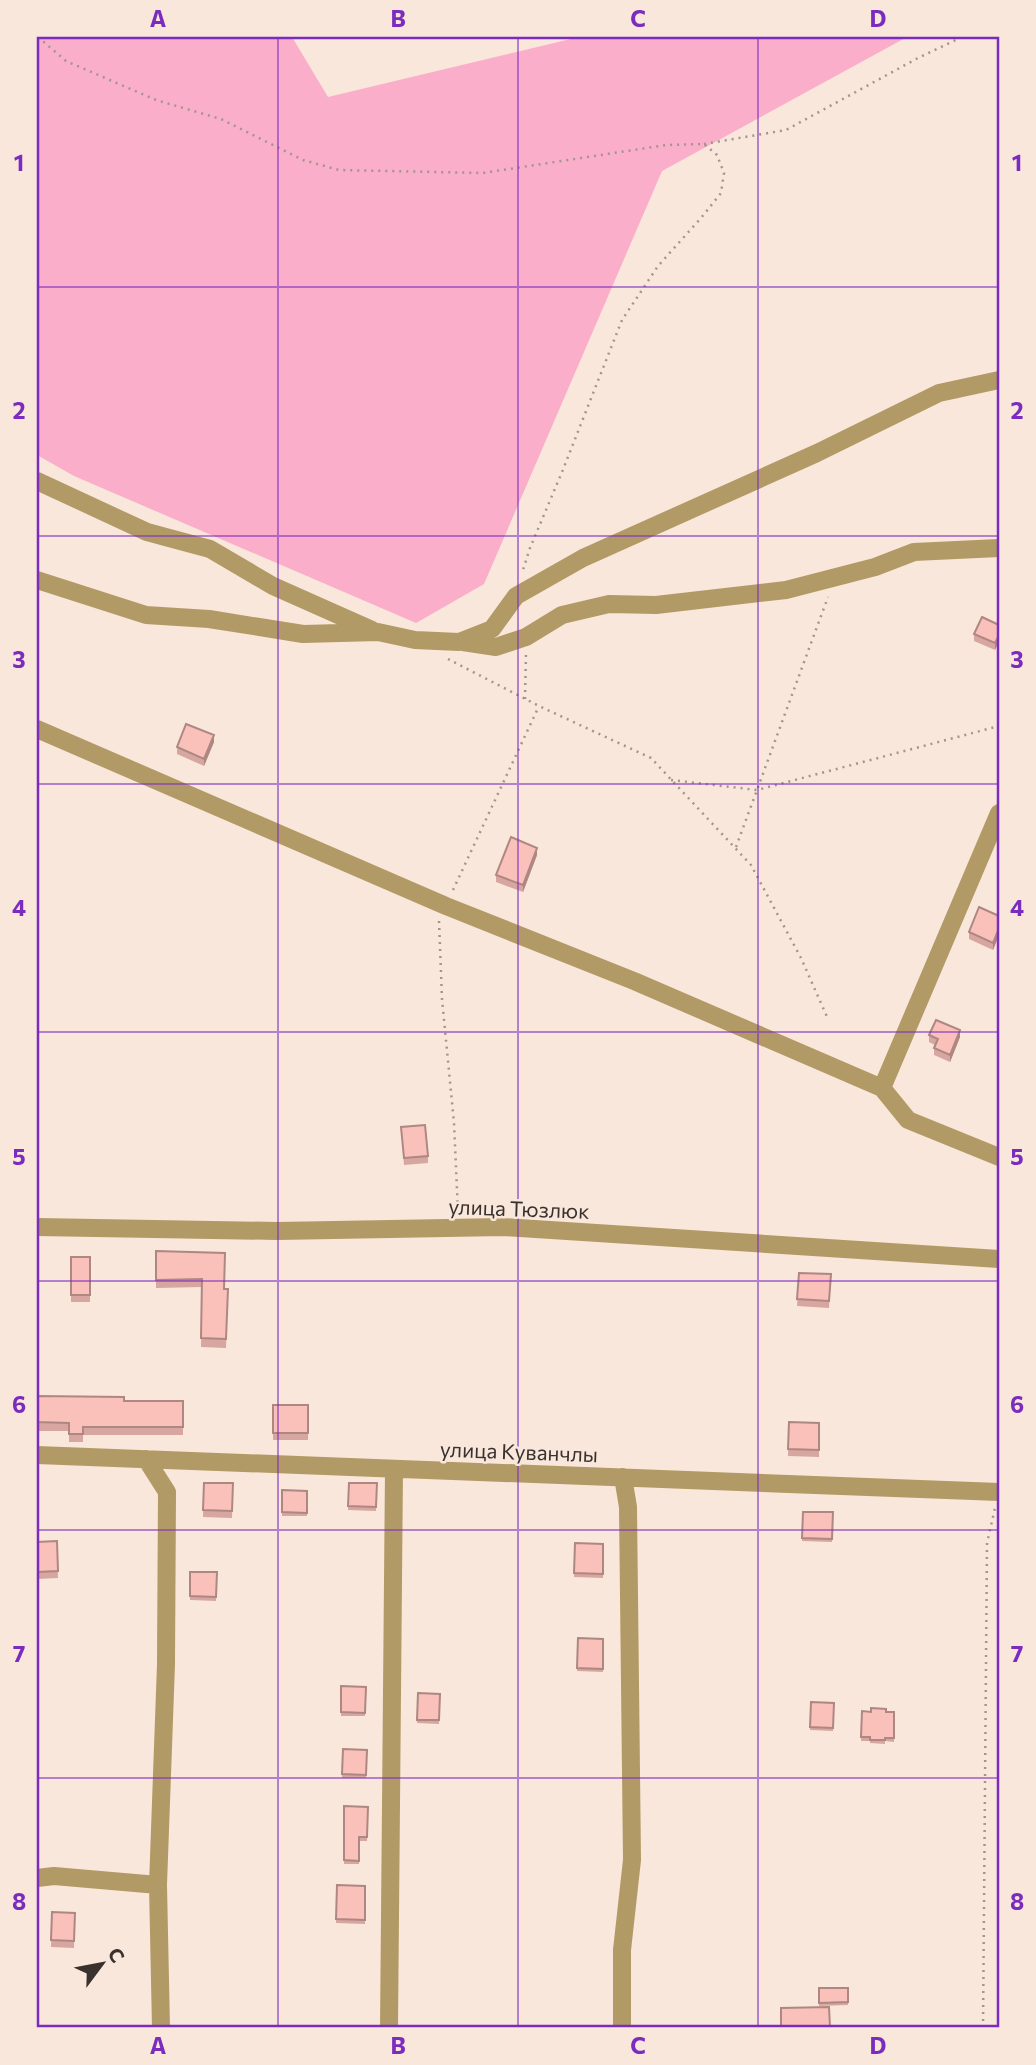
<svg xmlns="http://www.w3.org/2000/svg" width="1036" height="2065" viewBox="0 0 1036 2065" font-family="Commissioner,sans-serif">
<rect width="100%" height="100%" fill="#f9e7db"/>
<path fill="#faaeca" d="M37,37H292L328,97L579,37H907L662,171L484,584L416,623L74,476L37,455Z"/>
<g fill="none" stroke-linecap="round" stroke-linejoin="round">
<path stroke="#a2958d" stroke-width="2.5" stroke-dasharray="2 5" stroke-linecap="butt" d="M38,37L66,61L156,100L221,119L303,160L339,170L483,173L666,145L704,144L717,155L724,173L721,193L701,218L658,266L622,320L562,472L530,548L522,573
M704,144L786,130L918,58L962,37
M448,659L539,706L651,758L751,865L801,958L828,1019
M525,699L526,653
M671,780L757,790L999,726
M736,847L828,597
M453,890L539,706
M439,921L442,999L454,1123L458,1212
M983,2028L987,1543L995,1508"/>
<path stroke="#b19a65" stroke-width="18" d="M37,481L147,532L210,549L273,586L372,630
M37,580L146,615L209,619L303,634L378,632L415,640L459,642L492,629L516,596L583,558L817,453L939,393L999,380
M463,642L496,647L526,637L562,615L609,604L656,605L786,590L875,567L914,552L999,548
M37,729L446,906L634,981L882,1088L908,1120L999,1157
M882,1088L999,813
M37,1227L277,1231L503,1227L999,1259
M37,1455L999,1492
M146,1459L167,1492L166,1664L158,1885L161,2028
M37,1878L54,1876L158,1885
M389,2028L394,1469
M622,2028V1950L632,1860L628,1507L623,1477"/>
</g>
<path fill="#d7a6a0" d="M999,625L995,650L974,641V634Z
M214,742L204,766L177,754V747Z
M537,855L523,892L496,882V875Z
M999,916V935L993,950L969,939V932Z
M929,1035L960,1037L950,1062L934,1055V1048L935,1045L929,1042Z
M401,1127L428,1156V1163L404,1165Z
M156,1251L224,1289H228L226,1348L201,1347L202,1287L156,1288Z
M71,1257H90V1302H71Z
M799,1273L831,1274L829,1308L797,1306Z
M37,1396L124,1401H183V1435H83V1442H69V1431H37Z
M273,1405H308V1440H273Z
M789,1422L819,1423V1457L788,1456Z
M204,1483H233L232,1518L203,1517Z
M349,1483H377L376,1511L348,1510Z
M282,1490L307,1491V1516H282Z
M833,1512L832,1542L802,1541V1538Z
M57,1541L58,1578L37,1579V1542Z
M575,1543L603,1544V1578L574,1577Z
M190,1572H217L216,1601L190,1600Z
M578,1638L603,1639V1672L577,1671Z
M341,1686L366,1687L365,1716H341Z
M418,1693L440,1694L439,1724L417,1723Z
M811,1702L834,1703L833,1731L810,1730Z
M862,1711L894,1712V1742L885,1741V1744L870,1743V1741H861Z
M343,1749L367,1750L366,1778H342Z
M344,1806L368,1807L367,1841H359V1864H344Z
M337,1885L365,1886V1924L336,1923Z
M52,1912L75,1913L74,1948L51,1947Z
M819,1988H848V2005L819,2006Z
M829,2007L830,2028H781Z"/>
<path fill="#af8782" d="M999,635V642L995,650V643Z
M214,735V742L204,766V759Z
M537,848V855L523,892V885Z
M999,928V935L993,950V943Z
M960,1030V1037L950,1062V1055Z"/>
<path fill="#fac1ba" stroke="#af8782" stroke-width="2" d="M982,617L999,625V635L995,643L974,634Z
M186,724L214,735L204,759L177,747Z
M511,837L537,848L523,885L496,875Z
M979,907L999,916V928L993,943L969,932Z
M936,1020L960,1030L950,1055L934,1048L938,1039L929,1035Z
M425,1125L428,1156L404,1158L401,1127Z
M156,1251L225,1253L224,1289H228L226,1339L201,1338L202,1279L156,1280Z
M71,1257H90V1295H71Z
M799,1273L831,1274L829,1301L797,1299Z
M37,1396L124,1397V1401H183V1427H83V1434H69V1423L37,1422Z
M273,1405H308V1433H273Z
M789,1422L819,1423V1450L788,1449Z
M204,1483H233L232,1511L203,1510Z
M349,1483H377L376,1507L348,1506Z
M282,1490L307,1491V1513L282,1512Z
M803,1512H833L832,1539L802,1538Z
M57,1541L58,1571L37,1572V1542Z
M575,1543L603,1544V1574L574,1573Z
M190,1572H217L216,1597L190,1596Z
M578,1638L603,1639V1669L577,1668Z
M341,1686L366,1687L365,1713L341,1712Z
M418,1693L440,1694L439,1720H417Z
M811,1702L834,1703L833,1728L810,1727Z
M871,1708L886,1709V1712H894V1738H885V1740H870V1737H861L862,1711L871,1712Z
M343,1749L367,1750L366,1775L342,1774Z
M344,1806L368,1807L367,1837H359V1861L344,1860Z
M337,1885L365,1886V1920L336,1919Z
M52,1912L75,1913L74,1941L51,1940Z
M819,1988H848V2002L819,2003Z
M829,2007L830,2027L781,2028V2008Z"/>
<path fill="none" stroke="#7b2cbf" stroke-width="2" stroke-opacity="0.55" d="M278,37V2028M518,37V2028M758,37V2028M37,287H999M37,536H999M37,784H999M37,1032H999M37,1281H999M37,1530H999M37,1778H999"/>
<g text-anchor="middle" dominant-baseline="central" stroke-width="5" stroke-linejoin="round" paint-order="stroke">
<g font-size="21" fill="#38312d" stroke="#f9e7db">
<text transform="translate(519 1208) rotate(2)">улица Тюзлюк</text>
<text transform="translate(519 1451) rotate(2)">улица Куванчлы</text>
</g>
</g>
<rect width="1036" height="2065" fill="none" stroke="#f9e7db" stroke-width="77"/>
<g transform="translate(102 1964) rotate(58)" stroke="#f9e7db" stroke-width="5" paint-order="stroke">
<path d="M0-5L12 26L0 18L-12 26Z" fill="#38312d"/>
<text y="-10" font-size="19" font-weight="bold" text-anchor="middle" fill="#38312d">С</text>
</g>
<rect x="38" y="38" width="960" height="1988" fill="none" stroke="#7b2cbf" stroke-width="2.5"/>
<g font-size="23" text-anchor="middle" font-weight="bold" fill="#7b2cbf">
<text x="158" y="27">A</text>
<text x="398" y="27">B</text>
<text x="638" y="27">C</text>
<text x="878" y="27">D</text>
<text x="19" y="171">1</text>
<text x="1017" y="171">1</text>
<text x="19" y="419">2</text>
<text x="1017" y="419">2</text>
<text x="19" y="668">3</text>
<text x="1017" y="668">3</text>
<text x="19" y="916">4</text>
<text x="1017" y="916">4</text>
<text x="19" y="1165">5</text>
<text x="1017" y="1165">5</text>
<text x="19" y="1413">6</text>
<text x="1017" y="1413">6</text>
<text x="19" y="1662">7</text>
<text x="1017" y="1662">7</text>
<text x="19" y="1910">8</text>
<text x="1017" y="1910">8</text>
<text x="158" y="2054">A</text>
<text x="398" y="2054">B</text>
<text x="638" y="2054">C</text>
<text x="878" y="2054">D</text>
</g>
</svg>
